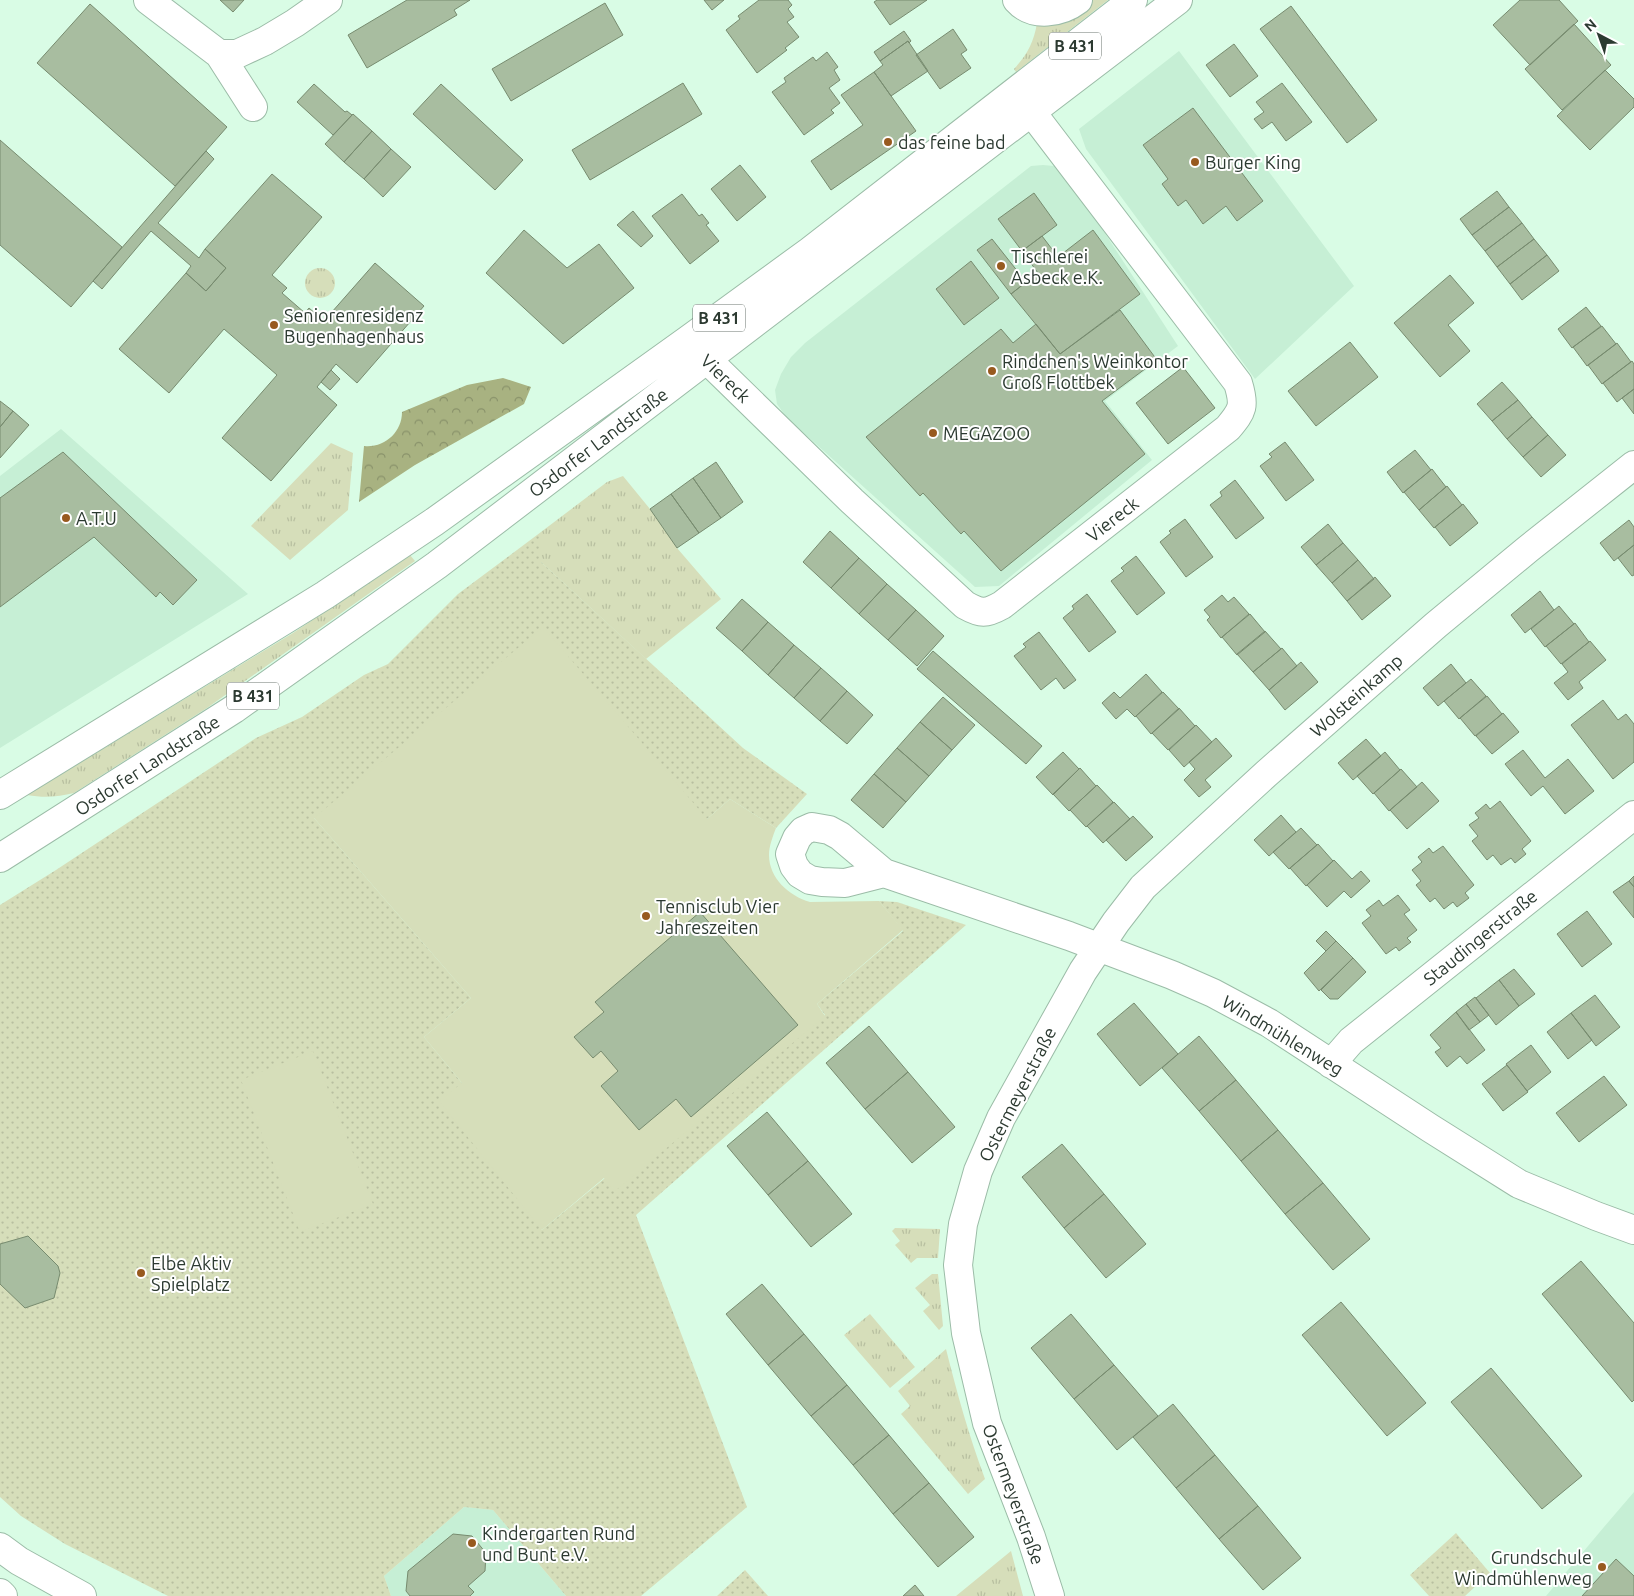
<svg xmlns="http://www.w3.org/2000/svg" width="1634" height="1596" viewBox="0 0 1634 1596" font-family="Ubuntu,sans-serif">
<defs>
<pattern id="grass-tufts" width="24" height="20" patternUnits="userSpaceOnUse" patternTransform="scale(1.25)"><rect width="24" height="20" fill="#d6deba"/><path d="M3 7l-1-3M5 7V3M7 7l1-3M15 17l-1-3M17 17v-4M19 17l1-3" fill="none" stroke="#b8bfa0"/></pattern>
<pattern id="forest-crowns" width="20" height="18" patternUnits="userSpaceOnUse" patternTransform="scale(1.25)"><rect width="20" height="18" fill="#a8b281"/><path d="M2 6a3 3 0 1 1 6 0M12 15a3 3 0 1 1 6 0" fill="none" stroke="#89926a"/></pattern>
<pattern id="park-dots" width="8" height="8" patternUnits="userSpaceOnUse" patternTransform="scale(1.25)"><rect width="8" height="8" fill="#d6deba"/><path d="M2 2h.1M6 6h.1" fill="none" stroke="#b8bfa0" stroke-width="1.8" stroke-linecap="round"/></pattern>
</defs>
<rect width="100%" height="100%" fill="#d9fce5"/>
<path fill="#c6efd5" d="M1179,51L1354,286L1255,379L1086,149L1079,129Z
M1043,165L1054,166L1066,173L1178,346L1105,401L1152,460L999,586L975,587L787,418L777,404L775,390L781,374L791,357L805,343L1031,166Z
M61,429L248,594L0,748V476Z
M1634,1492V1596H1546L1604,1527Z
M464,1507L493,1510L566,1596H391L384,1576Z"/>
<path fill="url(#grass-tufts)" d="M1089,0H1108L1016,72L1014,69C1027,55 1034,42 1037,23Z
M305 283a15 15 0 1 1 30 0a15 15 0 1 1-30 0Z
M331,443L353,453L348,510L290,560L251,526Z
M623,476L650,509L677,548L721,599L646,659L541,562V532L607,482Z
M410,555L415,561L207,708L74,793C58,797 44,798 27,795L293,633Z
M895,1228L940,1229L938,1258H917L911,1263L895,1245L900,1241L892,1231Z
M932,1274H938L943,1326L939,1330L923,1311L930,1305L915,1288Z
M870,1314L915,1367L890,1388L844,1335Z
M946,1349C957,1393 969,1436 985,1479L968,1494L901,1414L910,1406L898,1391Z
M1011,1551L1023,1596H956Z"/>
<path fill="url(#forest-crowns)" d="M503,378L531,387L524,404L415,465L359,502L364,446C385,448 402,432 402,412L467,385Z"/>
<path fill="url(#park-dots)" d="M541,532V562L743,748L807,794L776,828L730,799L707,819L314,818L471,998L424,1037L462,1083L542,1230L605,1178L615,1190L825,1015L817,1004L903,931L879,901L897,902L966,925L636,1215L747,1507L641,1596H566L493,1510L464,1507L384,1576L391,1596H168L65,1544L21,1516L0,1497V905L56,870L256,738L302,717L364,675L388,664L458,594Z
M1456,1533L1490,1573L1465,1596H1429L1410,1575Z
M745,1570L768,1596H717Z"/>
<path fill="#d6deba" d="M543,627L707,819L730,799L776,828C773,836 769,846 769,855C769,878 789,896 810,902L879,901L903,930L817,1004L825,1016L615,1191L604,1178L542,1230L439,1101L462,1083L424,1037L471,998L314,818Z
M313,1051L373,1204L300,1232L241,1080Z"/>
<path fill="#a8bda0" stroke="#778b6f" d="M220,0H244L233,12Z
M407,0H470L454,10L457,15L367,68L348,35Z
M704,0H724L712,10Z
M759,0H788L792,5L788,9L794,17L787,22L799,37L785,48L787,50L757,73L726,30L740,19L738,16Z
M877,0H927L890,25L874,2Z
M1520,0H1559L1578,21L1530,65L1493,25Z
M605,3L623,35L511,101L492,69Z
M90,4L227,127L175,186L37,63Z
M1291,6L1377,120L1347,143L1260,29Z
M1574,24L1611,65L1562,110L1525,69Z
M953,29L967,50L961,54L971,68L940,89L916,55Z
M904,31L911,41L909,43L908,41L880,61L874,52Z
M908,41L928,71L891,96L874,72L883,65L880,61Z
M1234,44L1258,76L1230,97L1206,65Z
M827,52L838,67L834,70L840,80L829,88L840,103L831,110L834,113L804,135L772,92L786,82L784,78L813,57L816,61Z
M1605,70L1634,99V107L1590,150L1557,116Z
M874,72L916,131L831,190L811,161L863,125L841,95Z
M683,83L702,114L590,180L572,150Z
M1282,83L1312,122L1286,141L1272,122L1262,129L1254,119L1264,112L1256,102Z
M314,84L345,112L347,111L352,115L333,135L297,102Z
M441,84L523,160L495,190L413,114Z
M1193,108L1263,201L1237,221L1226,206L1203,224L1186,200L1178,206L1162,184L1168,179L1143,145Z
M353,114L372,131L344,162L325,144Z
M372,131L391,149L364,179L344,162Z
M0,140L122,247L71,307L0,245Z
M391,149L411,167L383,197L364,179Z
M206,151L214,159L158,223L199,258L205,249L226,268L206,291L186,273L191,266L151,231L102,289L93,281Z
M740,165L766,197L737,221L711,189Z
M272,174L322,217L272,275L287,288L282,293L305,313L309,308L324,321L375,263L424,306L357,383L336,364L331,370L317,387L337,405L271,481L222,438L277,375L224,329L169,393L119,349L186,273L206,291L226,268L205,249Z
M1497,191L1509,207L1472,235L1460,219Z
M1034,193L1057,225L1022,251L998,219Z
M682,194L699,216L702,214L709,223L706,225L719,241L690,264L652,216Z
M1509,207L1522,223L1485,251L1472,235Z
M633,211L653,236L641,247L617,225Z
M1522,223L1534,239L1497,267L1485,251Z
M524,230L567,268L599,244L634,288L563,344L486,273Z
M1093,230L1140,294L1060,354L1011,294L1038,273L1022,251L1042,236L1058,257Z
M992,239L1026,282L1011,294L977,250Z
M1534,239L1547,255L1510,284L1497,267Z
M1547,255L1559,271L1522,300L1510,284Z
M971,261L999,298L964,325L936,289Z
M1450,275L1474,303L1448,325L1470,351L1440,377L1394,323Z
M1586,307L1601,326L1572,348L1558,329Z
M1120,310L1157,360L1102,401L1145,454L1001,571L964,531L961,534L923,493L920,496L866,437L1001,329L1013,343L1036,324L1060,354Z
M1602,326L1616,344L1587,366L1573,347Z
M1350,342L1378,377L1316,426L1288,391Z
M1617,343L1631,362L1602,384L1588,365Z
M1632,361L1634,364V389L1617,402L1603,383Z
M1183,367L1215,408L1168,444L1136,403Z
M331,370L340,379L330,390L321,382Z
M1502,382L1518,400L1492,421L1477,404Z
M1634,389V414L1622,398Z
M1518,400L1532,417L1507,439L1492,421Z
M0,401L13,411L0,427Z
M13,411L29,425L0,458V427Z
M1532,417L1548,435L1523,457L1507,439Z
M1548,435L1566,455L1541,477L1523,457Z
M1285,442L1314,480L1286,501L1260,466L1272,457L1269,454Z
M1415,450L1431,470L1403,493L1387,472Z
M63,452L197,580L173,605L160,592L156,597L94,537L0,607V498Z
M716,462L743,502L721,518L693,478Z
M1432,469L1446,487L1419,510L1404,492Z
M693,478L721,518L699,533L671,494Z
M1235,480L1264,518L1236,539L1210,505L1222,496L1220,492Z
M1447,486L1462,505L1434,528L1419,510Z
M671,494L699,533L677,548L650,509Z
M1463,504L1478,523L1450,546L1435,527Z
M1185,519L1213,557L1186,577L1160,542L1171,533L1169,531Z
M1629,520L1634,527V545L1614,561L1600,543Z
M1328,524L1343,543L1316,565L1301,547Z
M830,531L859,558L831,588L803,562Z
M1343,543L1358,560L1332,583L1316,565Z
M1634,545V575L1632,576L1618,558Z
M1136,556L1165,593L1137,615L1111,581L1124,571L1121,568Z
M859,558L887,584L859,614L831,588Z
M1358,560L1374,579L1347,601L1332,583Z
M1375,577L1391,596L1362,620L1347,601Z
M887,584L916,610L888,640L859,614Z
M1540,591L1554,610L1525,633L1511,615Z
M1087,594L1116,632L1089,652L1063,618L1074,609L1072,606Z
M1222,595L1228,602L1234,597L1249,614L1221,638L1207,620L1210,617L1204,610Z
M742,599L768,622L742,651L716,628Z
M1559,606L1574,624L1545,647L1531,629Z
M916,610L944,636L917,666L888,640Z
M1250,614L1265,632L1237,655L1222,637Z
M768,622L794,645L768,675L742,651Z
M1575,623L1589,642L1561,664L1546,646Z
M1265,631L1281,649L1253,672L1237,654Z
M1039,632L1076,680L1064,689L1056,678L1041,690L1014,656L1026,647L1023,644Z
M1590,641L1606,660L1579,682L1583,688L1568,700L1554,683L1568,672L1562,664Z
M794,645L821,668L794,698L768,675Z
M1282,648L1297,666L1269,690L1253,672Z
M933,651L1042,746L1026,764L917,669Z
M1301,662L1318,682L1285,710L1269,690Z
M1451,664L1466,683L1438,706L1423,688Z
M821,668L847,691L820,721L794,698Z
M1146,674L1162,692L1135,717L1127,709L1116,719L1102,703L1114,692L1120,698Z
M1471,679L1486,696L1459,719L1444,701Z
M847,691L873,715L847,744L820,721Z
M1163,692L1179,709L1151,734L1136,716Z
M1487,696L1502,714L1475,736L1460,718Z
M943,697L975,725L952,750L920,722Z
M1603,700L1618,720L1626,714L1634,724V762L1613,779L1571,725Z
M1179,708L1195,726L1168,750L1152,733Z
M1503,713L1519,732L1492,754L1476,736Z
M920,722L952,750L929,776L897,748Z
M1196,725L1212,742L1184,767L1169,750Z
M1216,738L1232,756L1205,780L1211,787L1199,797L1184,780L1195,769L1189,762Z
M1366,739L1381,756L1353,780L1338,763Z
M897,748L929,776L906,802L874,774Z
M1523,750L1545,778L1568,759L1594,791L1565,814L1543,786L1531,796L1505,764Z
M1063,752L1079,769L1053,795L1036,777Z
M1385,752L1400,770L1373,794L1357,776Z
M1080,768L1096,786L1069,811L1053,794Z
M1401,769L1417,787L1389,811L1374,793Z
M874,774L906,802L883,828L851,800Z
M1422,782L1439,801L1407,829L1390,810Z
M1097,785L1113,802L1086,827L1070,810Z
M1500,801L1531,841L1522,849L1526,854L1515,863L1511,858L1501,865L1493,855L1487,860L1472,841L1478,836L1469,825L1479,818L1475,813L1479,810L1486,804L1490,809Z
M1114,802L1130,819L1103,843L1087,826Z
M1281,815L1296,832L1269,856L1254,840Z
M1133,816L1153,837L1126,861L1106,840Z
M1301,828L1317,845L1289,869L1273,852Z
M1318,844L1333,861L1306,886L1290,868Z
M1443,846L1474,885L1465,893L1469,898L1457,907L1453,902L1444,909L1435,898L1430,902L1416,885L1421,881L1412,870L1422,862L1418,857L1429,848L1433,853Z
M1334,860L1352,879L1361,871L1370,881L1351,898L1344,891L1327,907L1307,885Z
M1634,876V887L1629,881Z
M1629,881L1634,887V918L1613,892Z
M1398,895L1410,910L1404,914L1417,930L1407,938L1411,942L1399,951L1396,947L1386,954L1362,923L1371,916L1366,910L1379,900L1383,906Z
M1587,911L1612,944L1582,967L1557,934Z
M700,912L798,1025L691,1117L676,1099L639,1130L601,1086L618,1071L601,1051L593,1058L574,1037L604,1012L595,1002Z
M1326,931L1336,941L1326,951L1316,941Z
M1336,941L1353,958L1319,991L1304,973Z
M1353,958L1366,972L1338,999H1330L1321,990Z
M1514,969L1535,994L1519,1006L1499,980Z
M1499,980L1519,1006L1496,1025L1476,998Z
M1595,995L1620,1027L1596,1046L1571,1013Z
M1475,997L1489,1015L1480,1022L1466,1004Z
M1134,1003L1178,1054L1140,1086L1097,1034Z
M1466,1004L1480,1022L1469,1030L1456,1012Z
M1456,1012L1485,1050L1467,1064L1460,1056L1447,1067L1435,1052L1441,1048L1430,1035Z
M1571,1013L1592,1040L1568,1059L1547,1032Z
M869,1026L908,1072L865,1109L826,1063Z
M1199,1036L1236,1080L1199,1111L1162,1068Z
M1531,1045L1551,1072L1527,1091L1506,1064Z
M1507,1065L1528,1092L1503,1111L1482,1084Z
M908,1072L955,1127L912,1163L865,1109Z
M1604,1076L1627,1105L1579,1142L1556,1113Z
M1236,1080L1278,1130L1241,1161L1199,1111Z
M767,1112L808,1161L768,1195L727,1146Z
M1278,1130L1323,1183L1285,1214L1241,1161Z
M1062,1144L1104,1194L1064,1228L1022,1177Z
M808,1161L852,1214L811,1247L768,1195Z
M1323,1183L1370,1239L1333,1270L1285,1214Z
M1104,1194L1146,1244L1106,1278L1064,1228Z
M28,1236L58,1266L60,1273L54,1298L25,1308L0,1284V1244Z
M1581,1261L1634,1323V1400L1632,1402L1542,1294Z
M762,1284L804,1334L768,1365L726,1314Z
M1341,1302L1426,1403L1387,1436L1302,1335Z
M1071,1314L1114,1365L1074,1399L1031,1348Z
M804,1334L847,1385L811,1416L768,1365Z
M1114,1365L1158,1416L1117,1450L1074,1399Z
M1491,1368L1582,1476L1542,1509L1451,1402Z
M847,1385L889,1435L853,1465L811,1416Z
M1173,1404L1215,1455L1176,1488L1133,1437Z
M889,1435L929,1483L893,1514L853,1465Z
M1215,1455L1258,1506L1219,1539L1176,1488Z
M929,1483L974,1537L938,1567L893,1514Z
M1258,1506L1301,1558L1263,1590L1219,1539Z
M453,1534L472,1536L486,1553L485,1571L468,1586L474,1592L470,1596H410L406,1591L408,1571Z
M1616,1559L1634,1576V1596H1582Z
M915,1585L924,1596H903Z"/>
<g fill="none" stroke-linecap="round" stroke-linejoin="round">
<defs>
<path id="minor" d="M148,0L219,54L253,107
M1017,0C1033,18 1061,13 1078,0
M219,54H237L265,41L295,23L328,0
M690,343L852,501L965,605C981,614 986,614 1002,605L1228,428C1243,410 1245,406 1238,383L1017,93
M884,873L845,883L822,882L810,880L800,874L794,866L790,854L797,838L803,831L812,827L829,830L840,836L884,873L1069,936L1172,975L1213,993L1269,1023L1430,1128L1519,1184L1596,1216L1634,1230
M1331,1064L1351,1041L1634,815
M0,1547L19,1561L82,1596
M0,1593L3,1596
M1050,1596L1031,1537L987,1423L966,1333L958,1265L963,1224L978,1171L1001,1118L1083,971L1116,922L1143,887L1266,774L1436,625L1528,549L1634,465"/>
<path id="major" d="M0,795L325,595L434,522L688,340L810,251L1133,0
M0,858L234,709L437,565L1178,0"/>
</defs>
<use href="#minor" stroke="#9bbca7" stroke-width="30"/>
<use href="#major" stroke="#9bbca7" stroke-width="30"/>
<use href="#minor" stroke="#fff" stroke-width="28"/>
<use href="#major" stroke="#fff" stroke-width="28"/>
</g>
<g fill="#985a1f" stroke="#fff" stroke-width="2">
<circle cx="888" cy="142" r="5"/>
<circle cx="1195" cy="162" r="5"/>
<circle cx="1001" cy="266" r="5"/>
<circle cx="274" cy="325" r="5"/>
<circle cx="992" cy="371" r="5"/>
<circle cx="933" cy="433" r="5"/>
<circle cx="66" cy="518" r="5"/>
<circle cx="646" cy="916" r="5"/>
<circle cx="141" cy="1273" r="5"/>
<circle cx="472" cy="1543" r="5"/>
<circle cx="1602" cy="1567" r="5"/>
</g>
<g text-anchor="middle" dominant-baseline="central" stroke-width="4" stroke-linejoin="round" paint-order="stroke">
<g fill="#fff" stroke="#6b756f" stroke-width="1">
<rect x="1049" y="32.5" width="52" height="27" rx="4"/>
<rect x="693" y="304.5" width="52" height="27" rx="4"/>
<rect x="227" y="682.5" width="52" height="27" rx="4"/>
</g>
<g font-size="16" font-weight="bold" fill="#2c3a31">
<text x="1075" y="46">B 431</text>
<text x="719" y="318">B 431</text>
<text x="253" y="696">B 431</text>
</g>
<g font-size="18" fill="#2c3a31" stroke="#fff" text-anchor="start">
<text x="898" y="142">das feine bad</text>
<text x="1205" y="162">Burger King</text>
<text x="1011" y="256">Tischlerei<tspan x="1011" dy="21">Asbeck e.K.</tspan></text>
<text x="284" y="315">Seniorenresidenz<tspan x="284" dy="21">Bugenhagenhaus</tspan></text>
<text x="1002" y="361">Rindchen's Weinkontor<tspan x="1002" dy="21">Groß Flottbek</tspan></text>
<text x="943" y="433">MEGAZOO</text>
<text x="76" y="518">A.T.U</text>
<text x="656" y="906">Tennisclub Vier<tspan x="656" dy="21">Jahreszeiten</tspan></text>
<text x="151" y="1263">Elbe Aktiv<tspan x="151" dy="21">Spielplatz</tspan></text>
<text x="482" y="1533">Kindergarten Rund<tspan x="482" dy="21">und Bunt e.V.</tspan></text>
<text x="1592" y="1557" text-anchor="end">Grundschule<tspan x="1592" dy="21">Windmühlenweg</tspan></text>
</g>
<g font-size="18" fill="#2c3a31" stroke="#fff">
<text transform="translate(726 378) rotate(44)">Viereck</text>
<text transform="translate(598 442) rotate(-37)">Osdorfer Landstraße</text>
<text transform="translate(1112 519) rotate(-38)">Viereck</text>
<text transform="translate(1356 695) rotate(-41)">Wolsteinkamp</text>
<text transform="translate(147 765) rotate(-33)">Osdorfer Landstraße</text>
<text transform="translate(1480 937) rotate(-39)">Staudingerstraße</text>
<text transform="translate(1283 1035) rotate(31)">Windmühlenweg</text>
<text transform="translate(1017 1094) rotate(-63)">Ostermeyerstraße</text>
<text transform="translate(1014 1494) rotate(70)">Ostermeyerstraße</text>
</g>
</g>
<g transform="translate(1599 35) rotate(319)" stroke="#ffffff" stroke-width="4" paint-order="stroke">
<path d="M0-4L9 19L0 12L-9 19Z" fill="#2c3a31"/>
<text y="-8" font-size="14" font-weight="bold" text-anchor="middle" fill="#2c3a31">N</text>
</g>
</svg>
